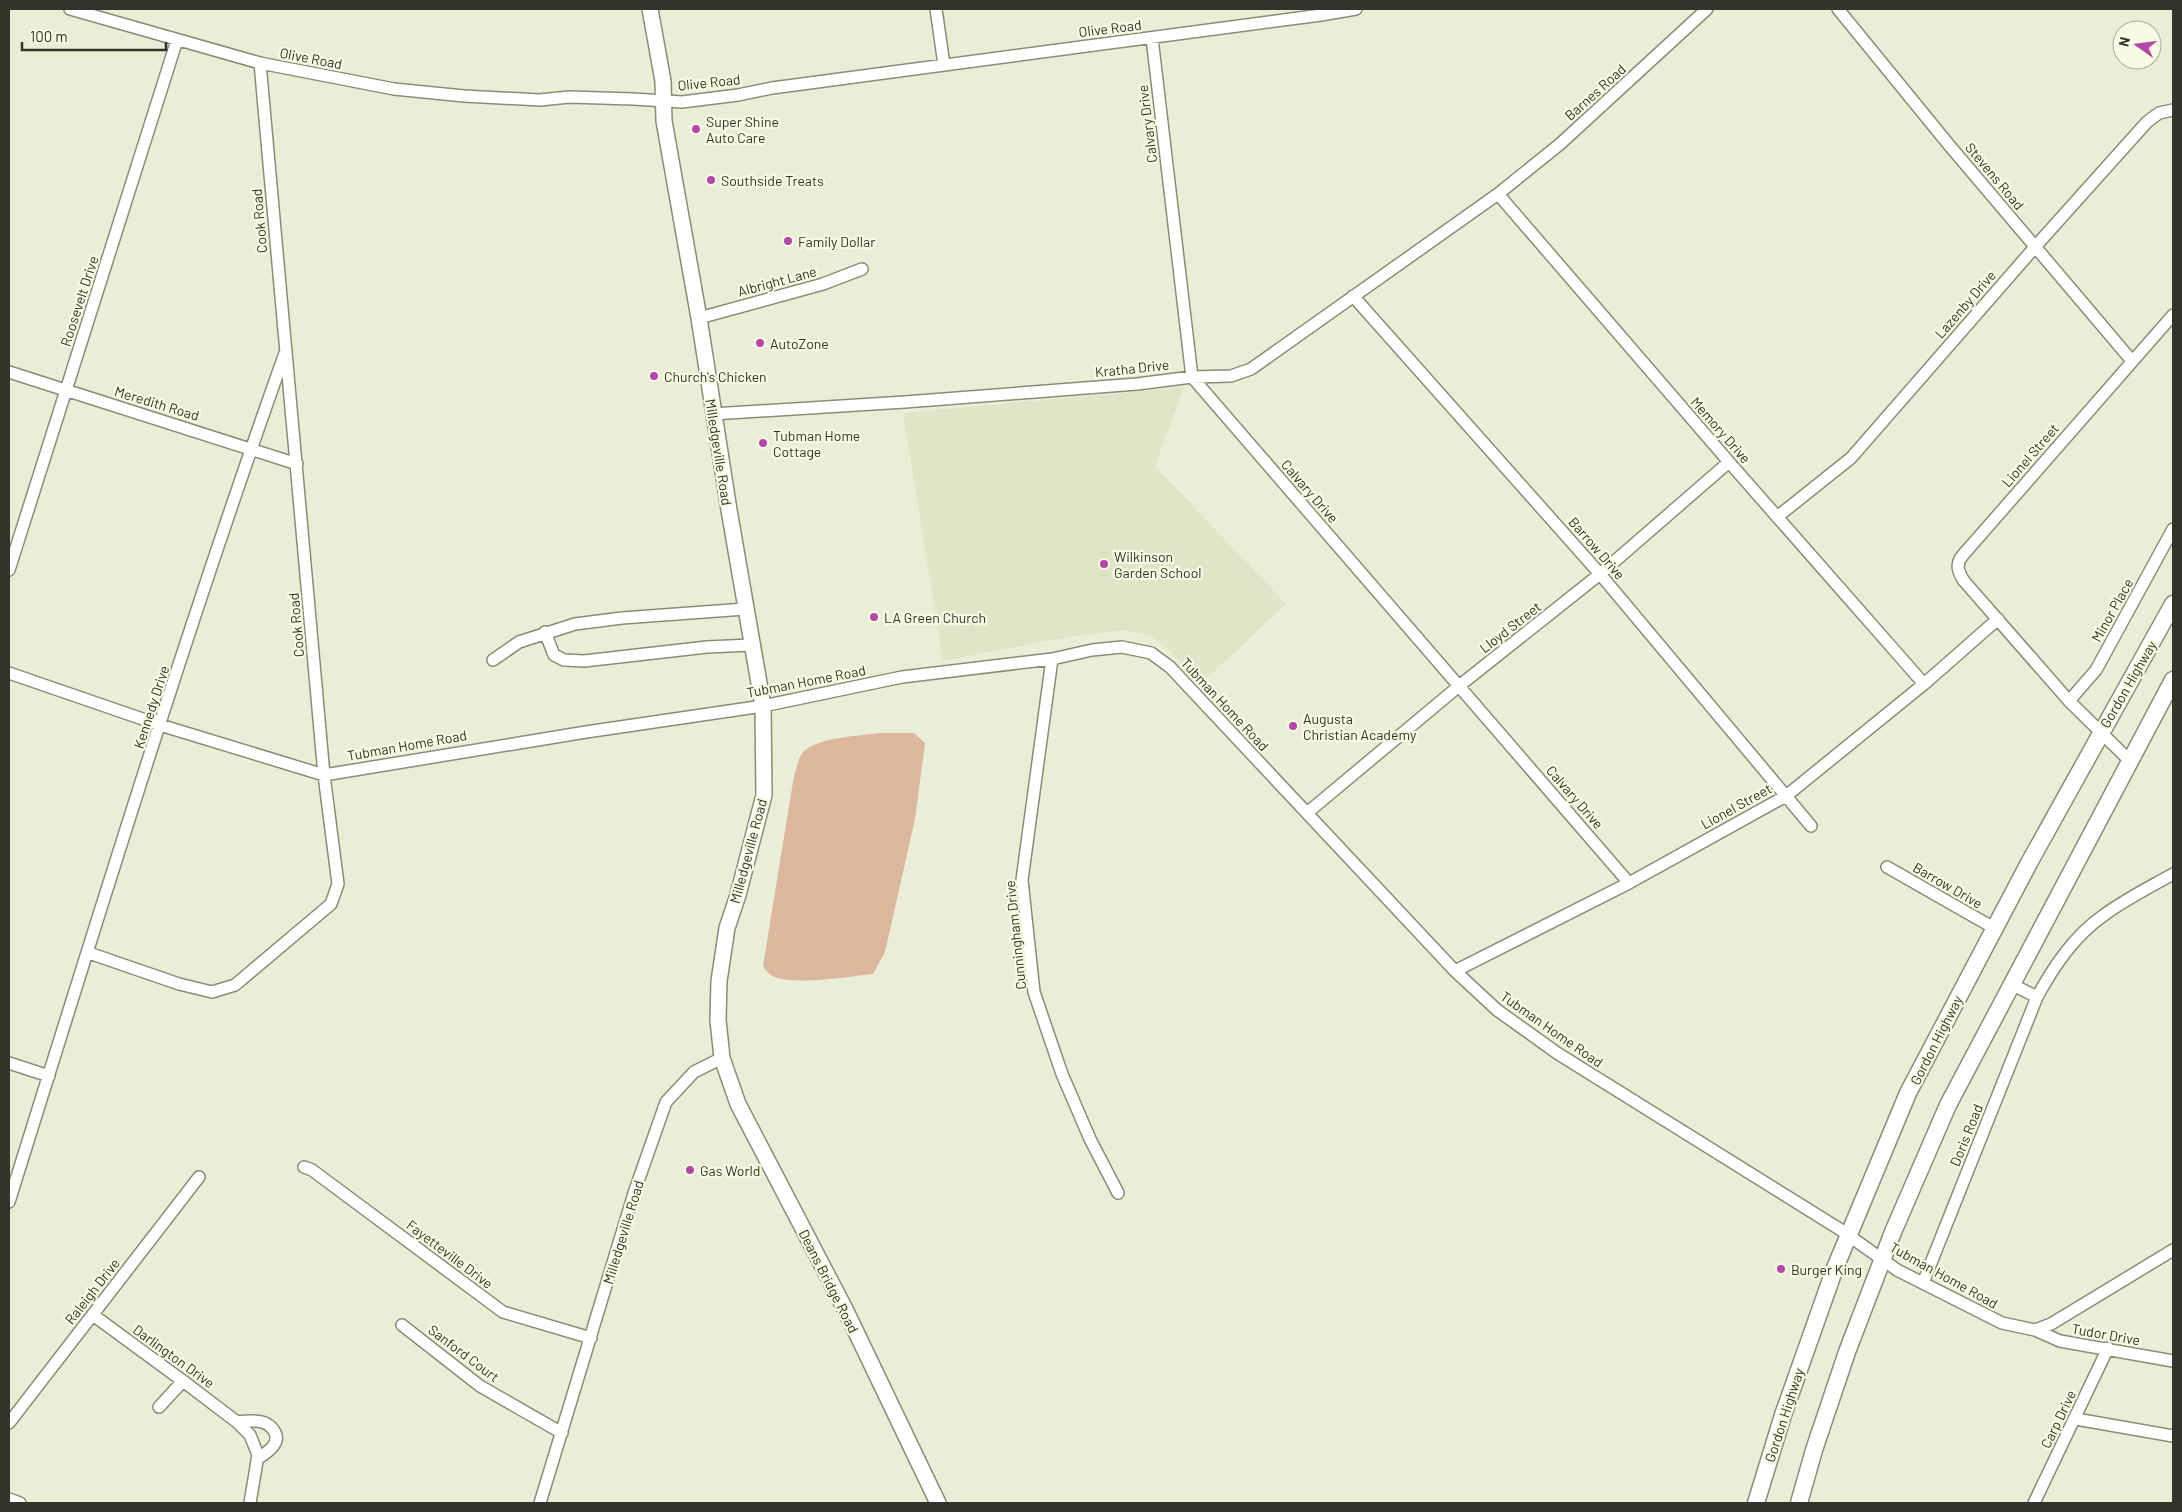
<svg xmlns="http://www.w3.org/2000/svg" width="2182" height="1512" viewBox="0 0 2182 1512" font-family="Barlow,sans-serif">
<rect width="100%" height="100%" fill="#ebeed7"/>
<path fill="#e1e5c7" d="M1184,387L1155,466L1286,604L1201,684L1169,650L1151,636L1124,630L1068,637L943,661L903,413Z"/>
<path fill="#dbb79d" d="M879,733H914L925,743L915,819L885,952L873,974C852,976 788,987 771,975C768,973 765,969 763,966L793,782C795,773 797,763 801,755C812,737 860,736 879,733Z"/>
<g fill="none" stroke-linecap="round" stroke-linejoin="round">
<defs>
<path id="minor" d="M70,9L260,63L394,89L464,96L540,100L569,97L633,99L682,102L738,95L772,88L1321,15L1356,9
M936,9L944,65
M1838,9L1949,145L2132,361
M1152,38L1192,377L1629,883
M1498,194L1729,462L1924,684
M1353,296L1600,574L1811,826
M699,318L823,284L862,269
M9,372L297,464
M713,414L905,402L1137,384L1192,377L1231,376L1251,369L1498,194L1560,144L1707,9
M1777,517L1851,458L2035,247L2147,122L2159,113L2173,110
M9,570L177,40
M545,632L554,655L564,660L584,661L707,647L751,645
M1052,659L1022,880L1034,992L1062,1074L1090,1139L1118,1193
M493,660L519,642L575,624L622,618L745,609
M9,673L160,725L324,775L586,732L763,706L902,677L1052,659L1092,650L1122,647L1151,653L1170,667L1455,971L1497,1010L1557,1053L1841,1230L1897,1270L2002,1323L2035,1330L2051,1324L2173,1250
M2069,701L2096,670L2173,529
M2130,761L2069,701L1964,581C1958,572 1955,564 1963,555L2173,315
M1307,813L1459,686L1600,574L1729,462
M1887,867L1994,928
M89,953L179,984L212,992L235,985L331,904L338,884L324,775L260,63
M1455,971L1629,883L1786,796L1924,684L1998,619
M2011,984L2037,997
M9,1063L49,1076
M304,1167L312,1170L503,1312L591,1338
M9,1202C98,918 185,633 285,353
M1923,1283L2037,997C2054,966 2074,936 2104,915C2126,899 2150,887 2173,874
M93,1315L183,1381L237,1422L250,1435L258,1455L250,1503
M402,1325L480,1386L562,1433
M2035,1330L2060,1341L2173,1361
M159,1407L183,1381
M2076,1419L2173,1436
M237,1422C245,1421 254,1420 262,1422C266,1423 269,1425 272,1428C284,1442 268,1452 257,1459
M9,1423L199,1177
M9,1499L20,1503
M540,1503L635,1190L666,1102L694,1072L722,1058
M2034,1503L2108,1348"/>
<path id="major" d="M650,9L663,81L664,121L699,318L729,510L763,706L764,795L738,895L727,928L719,981L718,1020L722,1058L738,1104L845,1309L938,1503"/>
<path id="highway" d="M1756,1503L1783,1415L1835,1268L1908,1093L2029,863L2173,604
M1799,1503L1814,1450L1847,1352L1893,1232L1948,1105L2173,680"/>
</defs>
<use href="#minor" stroke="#8a8c78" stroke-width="14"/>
<use href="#major" stroke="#8a8c78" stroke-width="18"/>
<use href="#highway" stroke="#8a8c78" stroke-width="19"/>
<use href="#minor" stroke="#fff" stroke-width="11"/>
<use href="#major" stroke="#fff" stroke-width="15"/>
<use href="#highway" stroke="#fff" stroke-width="16"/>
</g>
<g fill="#b448a8" stroke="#f8fbe4" stroke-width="2">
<circle cx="696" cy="129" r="5"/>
<circle cx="711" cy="180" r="5"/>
<circle cx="788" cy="241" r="5"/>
<circle cx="760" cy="343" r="5"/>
<circle cx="654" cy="376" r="5"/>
<circle cx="763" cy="443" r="5"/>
<circle cx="1104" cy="564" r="5"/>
<circle cx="874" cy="617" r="5"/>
<circle cx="1293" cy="726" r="5"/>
<circle cx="690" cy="1170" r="5"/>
<circle cx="1781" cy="1269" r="5"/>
</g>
<g text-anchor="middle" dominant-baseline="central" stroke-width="4.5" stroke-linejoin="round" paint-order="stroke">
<g font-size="14" fill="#32332a" stroke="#f8fbe4">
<text transform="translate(1110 28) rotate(-7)">Olive Road</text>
<text transform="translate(311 58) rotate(11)">Olive Road</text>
<text transform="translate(709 82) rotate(-6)">Olive Road</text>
<text transform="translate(1595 92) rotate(-42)">Barnes Road</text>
<text transform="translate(1147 124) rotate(-97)">Calvary Drive</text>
<text transform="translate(1995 176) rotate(50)">Stevens Road</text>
<text transform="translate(259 221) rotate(-95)">Cook Road</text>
<text transform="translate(777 281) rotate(-15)">Albright Lane</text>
<text transform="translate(79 301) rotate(-72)">Roosevelt Drive</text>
<text transform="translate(1965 304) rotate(-49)">Lazenby Drive</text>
<text transform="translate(1132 368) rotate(-6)">Kratha Drive</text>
<text transform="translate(157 403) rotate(17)">Meredith Road</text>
<text transform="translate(1721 430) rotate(49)">Memory Drive</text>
<text transform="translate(719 452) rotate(81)">Milledgeville Road</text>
<text transform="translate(2030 455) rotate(-49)">Lionel Street</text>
<text transform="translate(1310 491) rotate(49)">Calvary Drive</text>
<text transform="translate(1597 548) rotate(49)">Barrow Drive</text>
<text transform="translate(2112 610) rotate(-61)">Minor Place</text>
<text transform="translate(296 625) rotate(-95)">Cook Road</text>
<text transform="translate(1510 627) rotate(-38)">Lloyd Street</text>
<text transform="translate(806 681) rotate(-11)">Tubman Home Road</text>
<text transform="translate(2128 684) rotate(-60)">Gordon Highway</text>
<text transform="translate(1225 704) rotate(47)">Tubman Home Road</text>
<text transform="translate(151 707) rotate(-72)">Kennedy Drive</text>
<text transform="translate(407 745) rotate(-10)">Tubman Home Road</text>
<text transform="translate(1575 797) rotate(49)">Calvary Drive</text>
<text transform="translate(1736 806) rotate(-29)">Lionel Street</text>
<text transform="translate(748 851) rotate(-75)">Milledgeville Road</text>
<text transform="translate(1948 885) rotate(30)">Barrow Drive</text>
<text transform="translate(1015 935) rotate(-96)">Cunningham Drive</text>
<text transform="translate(1552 1029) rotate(35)">Tubman Home Road</text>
<text transform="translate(1936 1040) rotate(-63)">Gordon Highway</text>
<text transform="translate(1966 1135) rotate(-68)">Doris Road</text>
<text transform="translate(623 1232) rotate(-73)">Milledgeville Road</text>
<text transform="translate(450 1254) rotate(37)">Fayetteville Drive</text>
<text transform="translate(1944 1275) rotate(29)">Tubman Home Road</text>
<text transform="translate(829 1281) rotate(63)">Deans Bridge Road</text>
<text transform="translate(92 1291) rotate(-52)">Raleigh Drive</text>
<text transform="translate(2106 1334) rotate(10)">Tudor Drive</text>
<text transform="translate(464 1353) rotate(37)">Sanford Court</text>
<text transform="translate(174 1356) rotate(36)">Darlington Drive</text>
<text transform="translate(1784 1415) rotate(-72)">Gordon Highway</text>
<text transform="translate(2058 1419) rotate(-64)">Carp Drive</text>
</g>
<g font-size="14" fill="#32332a" stroke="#f8fbe4" text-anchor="start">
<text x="706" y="121">Super Shine<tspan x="706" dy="16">Auto Care</tspan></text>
<text x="721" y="180">Southside Treats</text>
<text x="798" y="241">Family Dollar</text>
<text x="770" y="343">AutoZone</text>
<text x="664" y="376">Church's Chicken</text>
<text x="773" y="435">Tubman Home<tspan x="773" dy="16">Cottage</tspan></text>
<text x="1114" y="556">Wilkinson<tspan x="1114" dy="16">Garden School</tspan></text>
<text x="884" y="617">LA Green Church</text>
<text x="1303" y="718">Augusta<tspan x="1303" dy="16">Christian Academy</tspan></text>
<text x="700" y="1170">Gas World</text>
<text x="1791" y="1269">Burger King</text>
</g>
</g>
<rect width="2182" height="1512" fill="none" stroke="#32332a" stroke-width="20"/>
<g transform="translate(2137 45) rotate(284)"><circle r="24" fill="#f8fbe4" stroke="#a9ab9a"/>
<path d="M0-4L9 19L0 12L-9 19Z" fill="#b448a8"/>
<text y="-8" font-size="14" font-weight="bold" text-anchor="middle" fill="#32332a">N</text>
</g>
<path d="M22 42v8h144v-8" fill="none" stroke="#32332a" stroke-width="2.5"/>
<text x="30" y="42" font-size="15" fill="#32332a" stroke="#f8fbe4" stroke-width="4" paint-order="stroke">100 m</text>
</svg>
